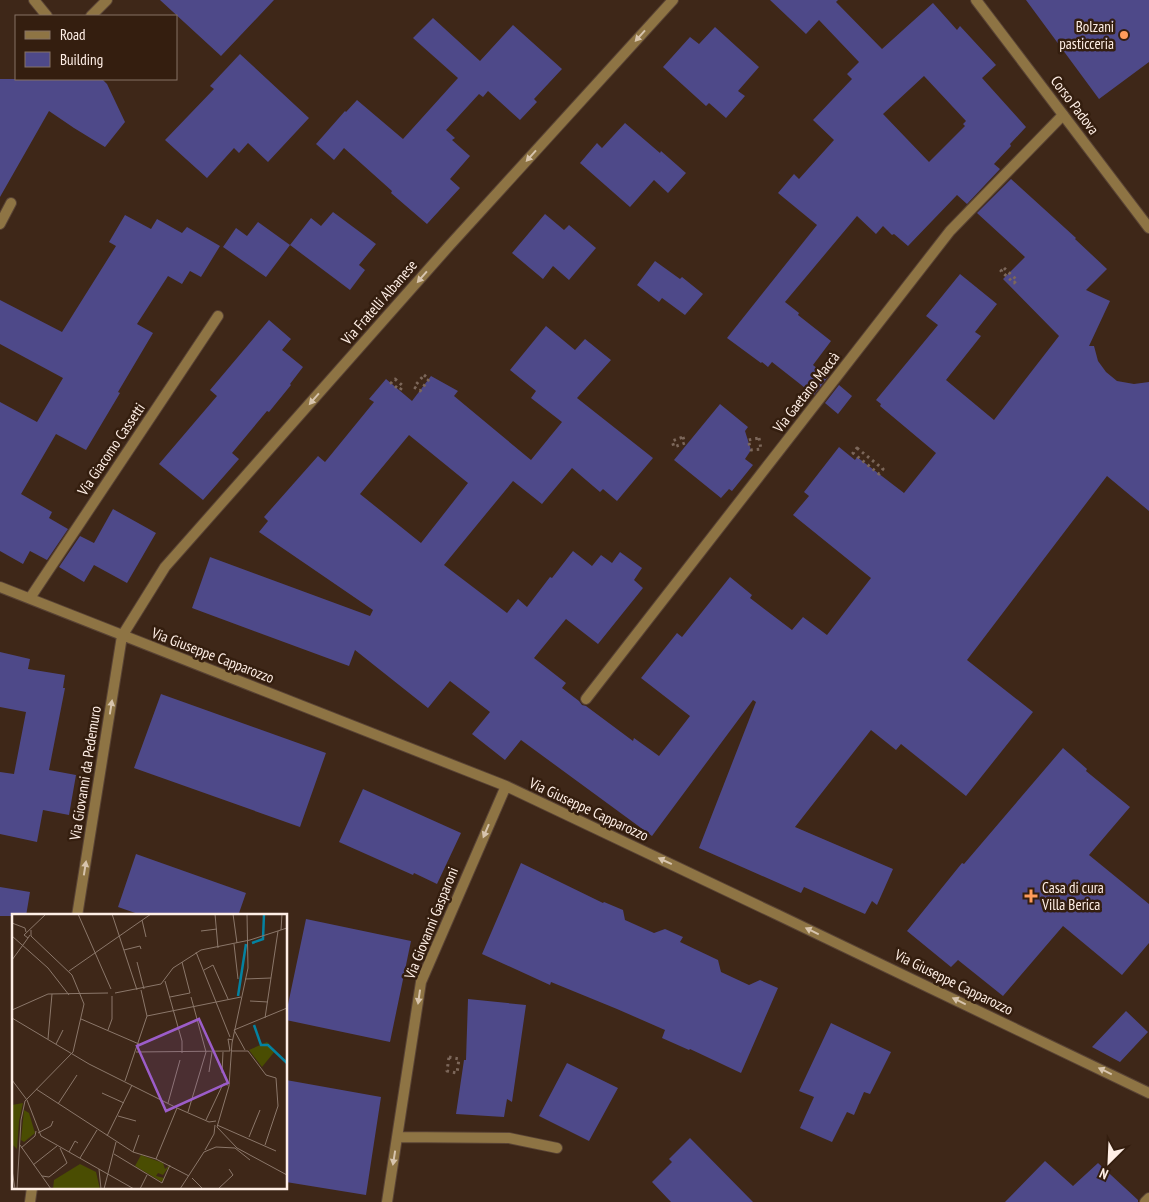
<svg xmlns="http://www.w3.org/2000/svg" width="1149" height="1202" viewBox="0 0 1149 1202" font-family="'PT Sans Narrow',sans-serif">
<rect width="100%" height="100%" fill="#3e2718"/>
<path fill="#4e4989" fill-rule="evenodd" d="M160,0H274L221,56Z
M770,0H838L836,2L882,49L933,3L957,30L960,26L996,65L982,78L1026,127L1010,144L1011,146L994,164L1000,169L967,204L957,195L908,246L894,234L892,235L883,226L876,234L857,216L785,302L799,313L798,315L831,341L813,365L828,377L814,395L772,362L768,367L762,362L761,363L727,338L817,225L778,193L794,174L799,179L834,140L813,120L852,79L847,74L859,62L819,20L806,34ZM924,76L966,121L963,124L965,126L929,162L883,114Z
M1026,0H1149V62L1099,99Z
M433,18L480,61L513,25L562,69L534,99L537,102L520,120L488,91L483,97L479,94L446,130L455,138L452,140L470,156L450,179L460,188L427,224L391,193L392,191L344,148L334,160L316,144L345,111L346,112L357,100L403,139L458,78L413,38Z
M715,27L759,67L738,91L745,96L726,118L709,103L706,106L663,67L690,37L699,44Z
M240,54L309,118L268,162L248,143L239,153L234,148L207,178L165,140L214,89L210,86Z
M0,79H102L107,84L125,122L105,147L74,128L49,111L0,197Z
M625,123L660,153L661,151L686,173L668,193L654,180L630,207L580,163L597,143L602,148Z
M1011,179L1076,238L1075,239L1107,269L1086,290L1110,301L1089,346H1094L1098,361L1106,372L1117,381L1134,384L1149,382V511L1107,476L967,660L1033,712L966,796L901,744L896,750L871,730L795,827L893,869L877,905L872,901L865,914L804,887L801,893L699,848L756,702L753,700L652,836L521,740L505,760L472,734L490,712L450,681L428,708L355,650L349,666L192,608L210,557L370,616L373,610L259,532L268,521L264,517L318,456L325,462L374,402L369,399L386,379L412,401L431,376L458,391L454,396L531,460L562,422L531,398L536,391L510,370L546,326L575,350L585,339L611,360L577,398L653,458L617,501L603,489L600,492L572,468L542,504L513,481L444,565L507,613L518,599L527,607L550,577L552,578L573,551L592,566L601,555L612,563L620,552L642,568L634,580L643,588L598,644L566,619L534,658L566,683L562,688L579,701L582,705L586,706L633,741L634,738L659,756L690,716L641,678L677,633L682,637L730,577L752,595L750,598L792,630L803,617L827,635L871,578L793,515L809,496L804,492L839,447L855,460L857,457L904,493L936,453L880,406L881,404L876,400L938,325L926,316L960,274L997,304L975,332L981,336L946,380L994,420L1059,336L1003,279L1025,257L977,213ZM409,435L468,483L421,543L360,494Z
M333,212L376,244L359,265L365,270L350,290L290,245L311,218L321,226Z
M545,214L564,230L569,225L596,248L569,280L553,266L543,279L512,253Z
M125,215L151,229L157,219L182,233L187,227L220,246L201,277L190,271L182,284L168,276L137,324L153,333L118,392L120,393L86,450L56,434L21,494L52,512L49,518L68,529L47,560L30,551L23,564L0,551V402L37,422L63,378L0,344V300L62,332L116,246L109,242Z
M258,222L290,245L266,277L223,247L236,228L247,236Z
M655,261L680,279L682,277L703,294L685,315L662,298L659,302L637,285Z
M269,320L291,339L282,350L303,367L290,384L291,385L269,412L267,411L232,453L239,459L203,500L159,464L217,396L210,390Z
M839,385L852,396L838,414L825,403Z
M720,404L748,427L745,431L751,450L745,459L753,465L732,491L729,489L721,498L674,460Z
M113,509L156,533L127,583L94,565L84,582L59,567L80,536L94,543Z
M0,652L30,659L28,669L65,675L63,688H65L49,770L76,775L69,815L43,810L37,842L0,834V772L14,774L26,712L0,707Z
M161,694L326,753L300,827L134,768Z
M1063,748L1087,769L1086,771L1130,807L1089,855L1149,904V943L1122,975L1063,926L1003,996L958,960L951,967L907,931L962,863L964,864Z
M363,789L461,833L437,884L414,873L413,875L339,842Z
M136,854L246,893L238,916H144L118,907Z
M521,863L603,903L604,902L623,910L625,920L654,933L665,929L683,937L680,942L718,960L721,972L749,985L760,980L778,988L741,1073L690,1049L689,1050L662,1038L665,1030L617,1009L551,982L550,985L482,954Z
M0,887L30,892L26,916H0Z
M306,919L411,941L390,1042L286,1020V1014Z
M468,999L526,1005L512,1102L507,1099L504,1117L456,1114L464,1060H466Z
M1126,1011L1148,1032L1120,1062L1092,1047Z
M831,1023L891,1052L870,1094L864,1092L854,1115L847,1112L832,1142L800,1128L814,1097L799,1091Z
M567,1063L618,1088L589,1141L539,1116Z
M286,1080L381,1097L366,1195L286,1182Z
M690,1138L753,1202H671L652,1182L672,1162L669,1159Z
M1045,1161L1073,1186L1098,1163L1138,1200V1202H1005Z"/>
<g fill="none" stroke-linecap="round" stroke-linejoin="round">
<defs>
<path id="minor" d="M34,0L47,16
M91,16L107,0
M0,224L11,203
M0,587L506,786L778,915L1149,1093
M30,598L218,316
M586,699L950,231L1063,115
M77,916L122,636L165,567L449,246L673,0
M398,1137L509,1138L557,1148
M30,1202L32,1188
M387,1202L421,982L506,786
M1145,1202L1149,1198"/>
<path id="tertiary" d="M976,0L1149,228"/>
</defs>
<use href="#minor" stroke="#594335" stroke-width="12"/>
<use href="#tertiary" stroke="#594335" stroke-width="12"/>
<path stroke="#7c675a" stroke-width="3" stroke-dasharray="2.5 4" stroke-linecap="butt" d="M1004,268L1017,280L1014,283L1001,271Z
M424,375L429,379L420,391L414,387Z
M395,379L403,386L400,390L391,383Z
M683,437L685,443L674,447L672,441Z
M759,438L761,449L751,450L748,440Z
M857,448L883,469L879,474L853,453Z
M449,1057L459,1059L457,1073L447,1071Z"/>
<use href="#minor" stroke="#8e7444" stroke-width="10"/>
<use href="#tertiary" stroke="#8e7444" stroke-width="10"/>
</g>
<defs><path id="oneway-solid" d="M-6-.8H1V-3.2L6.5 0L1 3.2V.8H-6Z" transform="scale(1.25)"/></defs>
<g fill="#d7c4ad">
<use href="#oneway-solid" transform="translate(640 36) rotate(132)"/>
<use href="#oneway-solid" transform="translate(531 156) rotate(132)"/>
<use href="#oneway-solid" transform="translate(422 277) rotate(131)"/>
<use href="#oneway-solid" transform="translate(314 399) rotate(131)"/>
<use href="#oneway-solid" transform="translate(111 707) rotate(-81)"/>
<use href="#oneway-solid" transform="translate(486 831) rotate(113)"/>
<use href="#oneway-solid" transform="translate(665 861) rotate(-155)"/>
<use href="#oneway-solid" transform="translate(85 868) rotate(-81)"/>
<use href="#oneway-solid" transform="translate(812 931) rotate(-154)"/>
<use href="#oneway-solid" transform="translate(419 997) rotate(98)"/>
<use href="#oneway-solid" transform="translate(959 1001) rotate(-154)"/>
<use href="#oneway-solid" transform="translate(1105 1071) rotate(-154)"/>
<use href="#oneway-solid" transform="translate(394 1158) rotate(99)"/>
</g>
<g fill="#ff9b5b" stroke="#341e0f" stroke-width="2">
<circle cx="1124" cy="35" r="5"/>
<path d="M1028.5 888.5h5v5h5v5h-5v5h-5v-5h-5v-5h5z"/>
</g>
<g text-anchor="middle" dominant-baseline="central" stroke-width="5" stroke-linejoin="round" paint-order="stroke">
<g font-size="15" fill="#ffefe6" stroke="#341e0f" text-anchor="end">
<text x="1114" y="26">Bolzani<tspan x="1114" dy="17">pasticceria</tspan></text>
<text x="1042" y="887" text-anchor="start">Casa di cura<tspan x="1042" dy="17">Villa Berica</tspan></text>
</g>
<g font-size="15" fill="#ffefe6" stroke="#341e0f">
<text transform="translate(1075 105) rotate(53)">Corso Padova</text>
<text transform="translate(379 302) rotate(-49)">Via Fratelli Albanese</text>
<text transform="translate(806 392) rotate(-52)">Via Gaetano Maccà</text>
<text transform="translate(111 449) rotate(-56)">Via Giacomo Cassetti</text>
<text transform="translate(213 655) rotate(21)">Via Giuseppe Capparozzo</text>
<text transform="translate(85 773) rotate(-81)">Via Giovanni da Pedemuro</text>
<text transform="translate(589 809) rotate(25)">Via Giuseppe Capparozzo</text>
<text transform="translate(431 923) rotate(-68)">Via Giovanni Gasparoni</text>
<text transform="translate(954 982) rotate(26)">Via Giuseppe Capparozzo</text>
</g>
</g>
<g transform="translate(12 914)">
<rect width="275" height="275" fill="#3e2718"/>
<path d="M255,128L263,137L250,153L237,136ZM11,189L7,207L5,235L0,230V191ZM12,196L17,199L23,219L12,228L9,226ZM129,241L151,249L153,255L158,251L151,261L146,259L144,262L152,264L150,268L123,252ZM68,250L84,258L88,275H41L42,266Z" fill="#4a4d02"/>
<path fill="none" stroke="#0482a1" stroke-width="2.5" d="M240,29L251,25L252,0M226,82L234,30M242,111L249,131H256L275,149"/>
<path fill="none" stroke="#8b776a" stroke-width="1" d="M66,0L99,75M100,0L125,76M203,0L206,34M221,0L225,29M235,0L236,54L220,129L217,172L205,213L225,234L275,261M130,6L134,23M0,9L13,14L14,18M269,16L270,0M189,17L205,15M18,21L16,24L12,21L34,0M0,22L36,54L57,81M222,30L226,65M112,36L128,32L129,35M184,38L218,123M0,46L16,24M125,48L132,75M192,56L201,51L216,85M57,57L139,0M233,65L259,64M153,67L170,127V139M103,79L149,70L161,54L189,36L238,26L275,14M158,83L178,79L170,48M238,87L256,88M0,96L36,80L96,79M135,102L229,83M0,104L77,150L165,194L197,208L204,207M253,104L266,17M69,105L127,130M96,116L100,105V82M36,125L40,80M44,130L51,116M233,136L222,116L275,94M218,137L216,125L221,126M220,137H236L254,161L264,164L266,192L253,231M124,138L218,137M197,158L200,138M210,159L211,138M0,166L15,186L29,222L122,275M113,167L135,102L129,76M24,175L121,238L144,245L177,262M90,179L112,189M156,189L168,146M46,190L65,161M176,198L194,138L179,83M106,202L124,207M194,206L211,170L216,171M205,211L264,237M26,219L39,212L41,207M95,222L120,171M237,223L248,196M8,231L39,275M9,234L23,222L24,217M223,234L238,246M193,236L202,220L203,211M57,238L63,227L66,229M121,238L127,221M102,240L150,269L158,251M68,244L85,216M144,245L165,194M21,251L45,232M87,255L89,275M0,256L3,275M30,262L37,263L55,249L48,234M180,264L191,275M5,275L9,206L13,187L61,138L72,90L60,61L19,22V16M92,275L104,228M128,275L135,261M168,275L192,238L204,233L223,234M206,275L221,261L217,255"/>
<path fill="#9c5dc9" fill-opacity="0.15" stroke="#9c5dc9" stroke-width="2.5" d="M187,105L216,169L154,197L125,132Z"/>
<rect width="275" height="275" fill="none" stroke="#ffefe6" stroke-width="2.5"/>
</g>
<rect x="15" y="15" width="162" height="65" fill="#341e0f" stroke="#857265"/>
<rect x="25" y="31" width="25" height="8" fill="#8e7444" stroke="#857265"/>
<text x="60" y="40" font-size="15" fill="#ffefe6">Road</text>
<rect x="25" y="52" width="25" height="15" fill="#4e4989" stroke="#857265"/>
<text x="60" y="65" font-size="15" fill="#ffefe6">Building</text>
<g transform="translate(1109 1162) rotate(204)" stroke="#341e0f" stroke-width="4" paint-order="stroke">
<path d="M0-4L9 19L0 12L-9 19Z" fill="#ffefe6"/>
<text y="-8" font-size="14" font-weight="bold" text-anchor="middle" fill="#ffefe6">N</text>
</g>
</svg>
